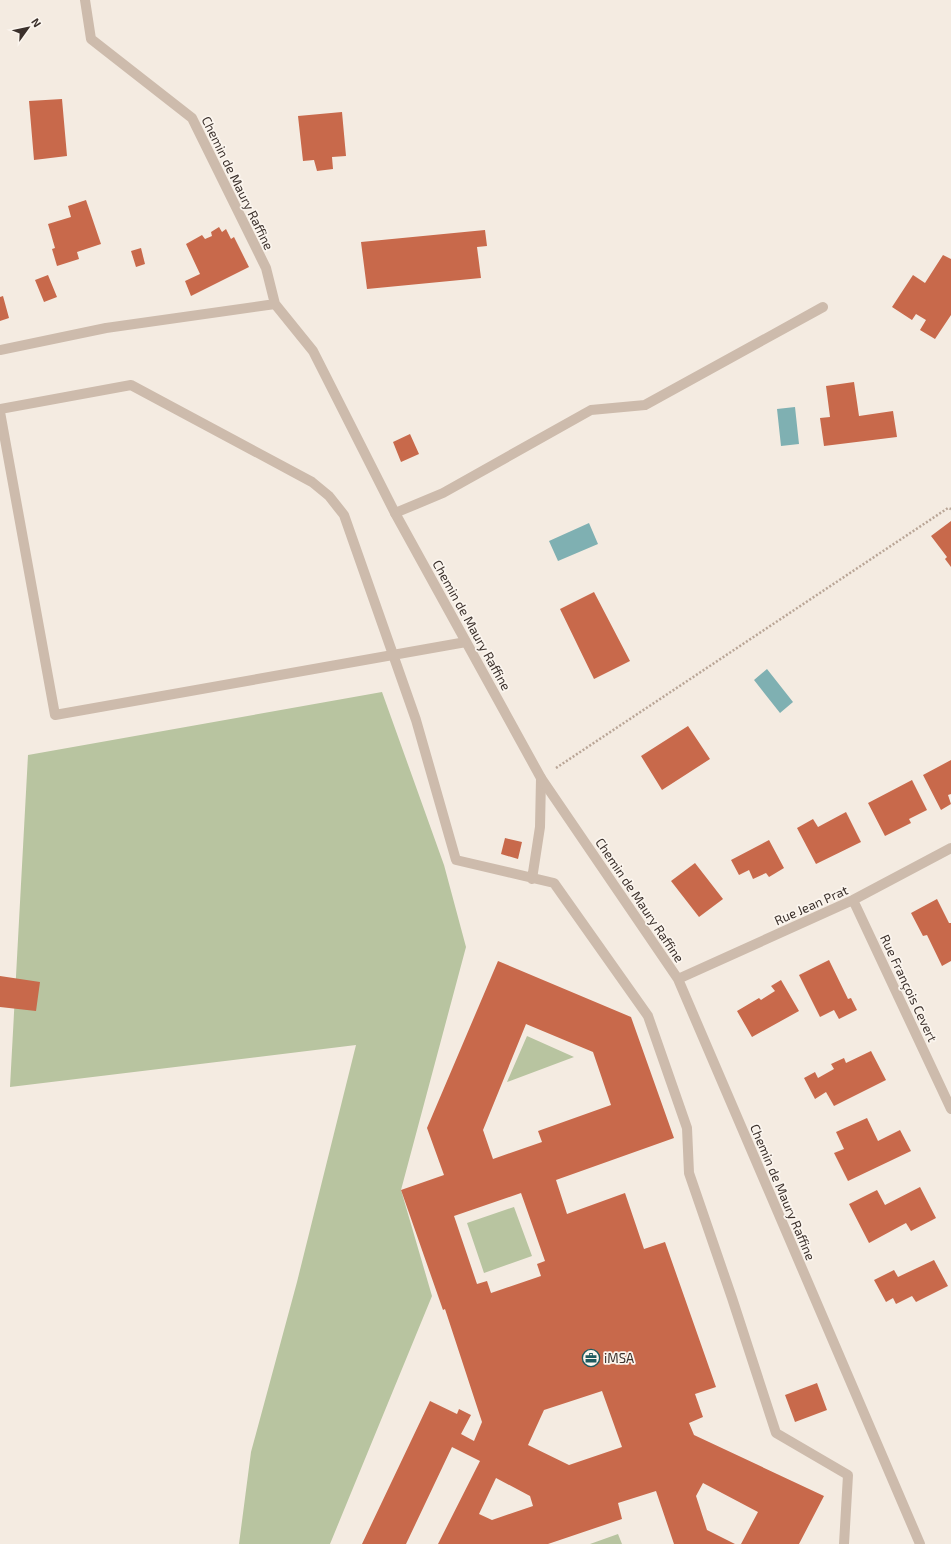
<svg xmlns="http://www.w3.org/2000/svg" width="951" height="1544" viewBox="0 0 951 1544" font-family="'Exo 2',sans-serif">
<rect width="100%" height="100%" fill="#f4ebe1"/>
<path fill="#b8c4a0" d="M382,692L444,865L466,947L401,1190L432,1296L330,1544H239L251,1452L297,1282L356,1045L10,1087L28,755Z
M527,1036L574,1057L507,1082Z
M514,1207L532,1256L484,1273L467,1223Z
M618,1534L622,1544H590Z"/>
<path fill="#7fb0b2" d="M795,407L799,444L781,446L777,409Z
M589,523L598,544L558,561L549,541Z
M767,669L793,702L780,713L754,680Z"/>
<path fill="#c8694b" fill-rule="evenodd" d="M62,99L67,156L34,160L29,101Z
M342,112L346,156L332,157L333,169L317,171L314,160L303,161L298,116Z
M86,200L101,244L77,252L79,259L57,266L52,249L55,248L48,224L71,217L68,206Z
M219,227L222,232L226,229L231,239L234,237L249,267L191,296L185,281L200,274L186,244L202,235L205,239L212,236L211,232Z
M485,230L487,246L477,247L481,278L367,289L361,242Z
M141,248L145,264L136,267L131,251Z
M943,255L951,259V315L935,339L920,330L926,320L916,314L912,320L892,307L913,275L925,283Z
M48,275L57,297L44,302L35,280Z
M3,296L9,318L0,321V297Z
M854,382L859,416L893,411L897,437L824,446L820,418L830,417L826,386Z
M410,434L419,454L401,462L393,442Z
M951,521V567L945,559L947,557L931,536Z
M594,592L630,661L594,679L560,609Z
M688,726L710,759L662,790L641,756Z
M951,760V794L948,795L951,804L941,810L923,775Z
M912,780L927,810L909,819L911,823L885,836L868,803Z
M846,812L861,842L816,864L797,828L813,819L818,827Z
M505,838L522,842L518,859L501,854Z
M769,840L784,868L769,877L766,873L753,879L749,870L739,875L731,860Z
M695,863L723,899L699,917L671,881Z
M937,899L949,923H951V961L942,966L927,935L923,936L911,913Z
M829,960L848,999L851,998L857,1010L839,1019L834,1010L820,1017L799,975Z
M498,961L631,1017L674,1138L556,1180L567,1214L625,1193L644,1249L665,1242L716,1387L695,1394L703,1417L689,1423L694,1435L824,1496L799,1544H741L758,1512L703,1483L696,1496L707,1530L735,1544H674L656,1491L618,1503L622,1519L548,1544H438L480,1461L452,1447L406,1544H362L430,1401L457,1414L459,1409L471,1415L461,1434L474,1441L482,1422L445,1309L443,1310L401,1190L444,1175L427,1128ZM526,1024L593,1052L611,1105L538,1131L542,1142L493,1159L483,1130ZM521,1193L545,1261L537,1264L541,1276L491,1293L487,1281L477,1284L454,1216ZM602,1391L622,1447L569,1465L528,1445L544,1410ZM496,1478L530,1496L533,1506L492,1520L479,1514Z
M0,976L40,982L36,1011L0,1007Z
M781,980L799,1011L752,1037L737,1011L759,998L761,1000L775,991L771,986Z
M871,1051L886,1080L834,1106L826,1092L815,1099L804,1078L815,1072L818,1078L834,1069L831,1064L844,1058L846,1063Z
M867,1118L878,1141L900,1130L911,1151L848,1181L834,1153L844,1149L836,1132Z
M920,1187L936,1218L911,1231L906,1223L869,1243L849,1204L877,1190L885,1205Z
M934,1260L948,1286L916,1302L912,1296L896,1304L893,1298L886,1302L874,1280L894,1270L898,1277Z
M817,1383L827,1410L795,1422L785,1395Z"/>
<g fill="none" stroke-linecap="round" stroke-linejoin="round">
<path stroke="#b9a596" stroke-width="2.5" stroke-dasharray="2 2" stroke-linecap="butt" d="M556,768L948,508L951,509"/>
<path stroke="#cdbbac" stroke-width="10" d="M0,409L131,385L312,482L329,496L344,515L416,720L456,860L554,883L648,1016L687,1128L689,1173L732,1298L776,1433L848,1475L844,1544
M0,412L55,715L466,642
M395,513L443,493L591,410L645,405L823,307
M532,879L540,827L541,778"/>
<path stroke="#cdbbac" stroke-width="10" d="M85,0L91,39L192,118L266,268L275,304L313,351L395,513L541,778L678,979L920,1544
M0,350L106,328L275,304
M853,900L951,1109
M678,979L853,900L951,848"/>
</g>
<defs>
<symbol id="office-ring" viewBox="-11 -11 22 22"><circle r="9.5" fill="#fbf5ee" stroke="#1f5a5e" stroke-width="1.5"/><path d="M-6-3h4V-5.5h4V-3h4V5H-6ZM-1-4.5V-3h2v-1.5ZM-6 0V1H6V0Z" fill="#1f5a5e"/></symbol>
</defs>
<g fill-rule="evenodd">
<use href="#office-ring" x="581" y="1348" width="20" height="20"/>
</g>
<g text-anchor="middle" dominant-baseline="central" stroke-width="3.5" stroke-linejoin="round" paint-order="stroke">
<g font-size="13" fill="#3b302b" stroke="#fbf5ee">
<text transform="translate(238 183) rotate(64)">Chemin de Maury Raffine</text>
<text transform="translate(472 625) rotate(61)">Chemin de Maury Raffine</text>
<text transform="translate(640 900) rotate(56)">Chemin de Maury Raffine</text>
<text transform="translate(811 905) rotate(-24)">Rue Jean Prat</text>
<text transform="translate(909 988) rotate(65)">Rue François Cevert</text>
<text transform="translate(783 1192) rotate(67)">Chemin de Maury Raffine</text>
</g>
<g font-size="13" fill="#3b302b" stroke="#fbf5ee" text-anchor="start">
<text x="604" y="1358">iMSA</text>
</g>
</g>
<g transform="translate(28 28) rotate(57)" stroke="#fbf5ee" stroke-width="3" paint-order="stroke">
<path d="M0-3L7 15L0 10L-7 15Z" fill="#3b302b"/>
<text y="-6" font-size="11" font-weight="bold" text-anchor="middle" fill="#3b302b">N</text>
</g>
</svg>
